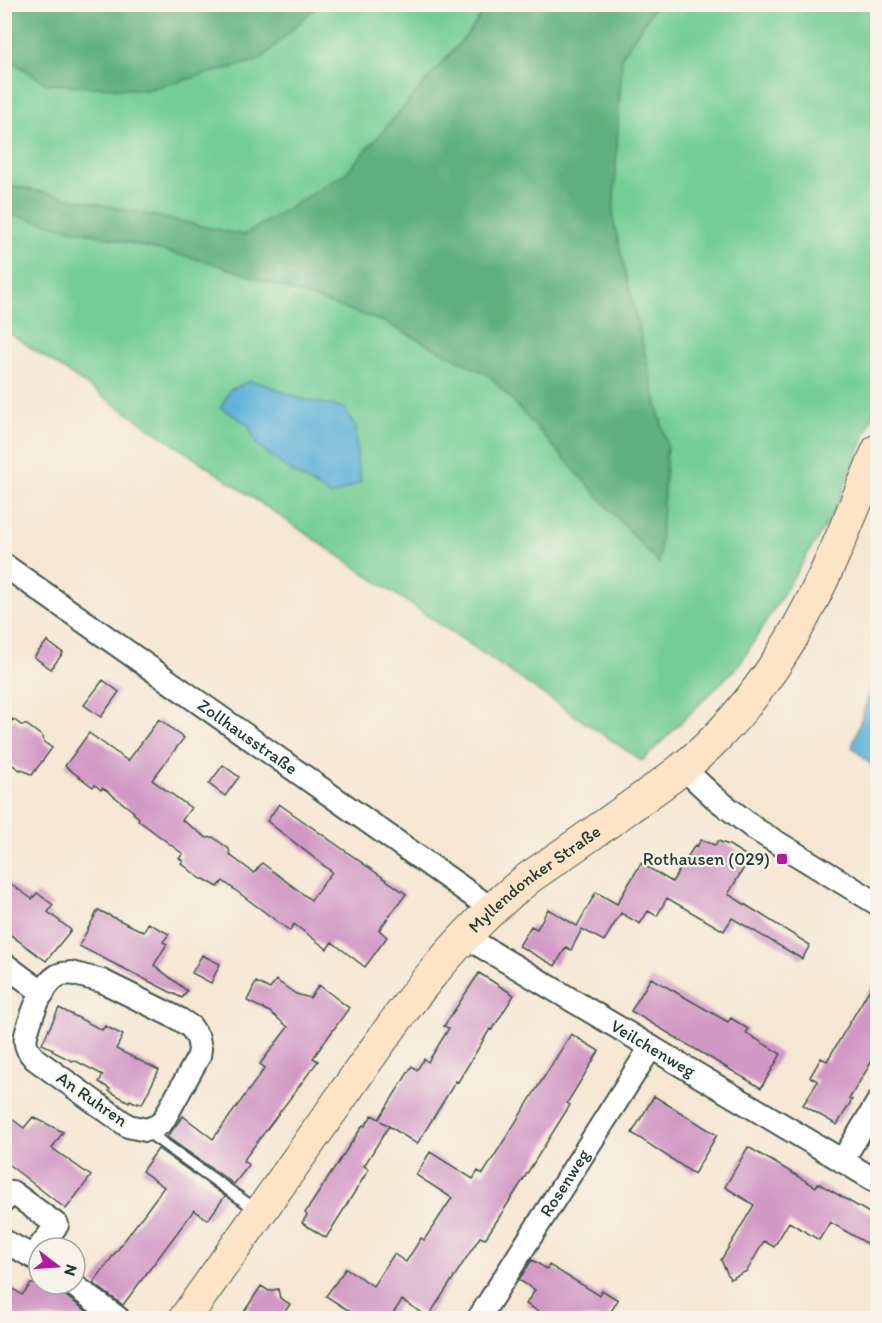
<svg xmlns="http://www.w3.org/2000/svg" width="882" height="1323" viewBox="0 0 882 1323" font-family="Itim,sans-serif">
<rect width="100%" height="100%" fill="#f7f3e8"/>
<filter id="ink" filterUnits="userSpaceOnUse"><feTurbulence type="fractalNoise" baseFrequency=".0167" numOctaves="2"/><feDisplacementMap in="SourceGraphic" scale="12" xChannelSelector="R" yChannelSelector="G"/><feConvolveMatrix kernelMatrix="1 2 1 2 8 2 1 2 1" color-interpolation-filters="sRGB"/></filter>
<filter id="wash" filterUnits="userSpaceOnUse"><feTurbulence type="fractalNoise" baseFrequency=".008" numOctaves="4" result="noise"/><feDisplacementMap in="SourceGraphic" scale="24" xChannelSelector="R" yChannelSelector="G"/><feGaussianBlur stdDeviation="1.35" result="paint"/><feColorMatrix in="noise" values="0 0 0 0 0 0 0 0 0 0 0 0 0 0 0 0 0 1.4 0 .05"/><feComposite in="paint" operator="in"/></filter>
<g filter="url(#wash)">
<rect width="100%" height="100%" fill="#f6e7d3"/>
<path fill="#73cd94" stroke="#498564" stroke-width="1.5" d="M4,5H877V405L835,510L740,664L642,761L5,330Z"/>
<path fill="#5eb07e" stroke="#3e7659" stroke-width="1.5" d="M4,5L5,4L318,5L260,60L146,90L47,84L5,57Z
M488,5H656L622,56L613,219L667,446L659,564L490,376L384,322L209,262L5,213V184L244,235L346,173L470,31Z"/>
<path fill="#5cb1d8" stroke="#3e7786" stroke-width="1.5" d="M250,381L264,384L299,398L344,408L356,427L357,463L361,482L331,496L286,468L256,444L248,424L221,408L230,390Z
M877,671V770L852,747Z"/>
<g id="blocks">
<path fill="#d298c5" d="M47,641L63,653L51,669L34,657Z
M103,680L119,692L101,717L84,705Z
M13,719L21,725H27L43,737L44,742L52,748L32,775L21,769L20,770L4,759V732Z
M159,719L184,738L152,780L191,808L182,820L207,838L213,837L229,849L230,855L254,873L262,863L311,900L332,872L267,821L279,804L406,894L379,930L387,937L365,967L332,942L327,949L294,924L290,931L223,881L218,887L204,879H201L181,863L183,861L179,858L183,854L138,820L139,818L133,813L134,812L106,790L102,788L101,790L95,785L93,787L65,766L89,733L128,761Z
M223,765L239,777L225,796L209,784Z
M701,840L715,845L718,841L729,845L750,858L728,894L810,945L802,959L732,918L724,931L667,898L657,916L648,911L640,924L621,913L604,941L582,929L571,950L566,947L555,966L519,946L531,926L537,929L548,909L577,926L596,892L617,904L641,863L672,882L695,845L697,846Z
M4,879L32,899L37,893L53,905L48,912L71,930L46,961L4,930Z
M98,910L144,932L148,923L169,934L163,942L167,944L154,965L187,991L182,998L79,946Z
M202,955L220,964L211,983L192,973Z
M479,973L514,995L492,1030L490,1029L458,1082L456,1081L417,1144L381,1121L389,1126L364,1166L369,1169L326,1238L302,1223L307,1215L305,1213L363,1125L365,1126L372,1115L379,1119L412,1066L417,1070L424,1059L428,1062L449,1028L444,1026Z
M878,975V1051L849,1099L852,1100L837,1125L803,1105L818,1081L810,1077L821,1058L827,1061Z
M651,978L728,1022L731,1018L748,1029L746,1033L781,1054L761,1088L631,1011Z
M276,980L296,994L310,998L319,985L349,1008L313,1058L318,1061L243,1161L249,1165L234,1184L167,1137L183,1116L213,1139L265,1068L260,1064L288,1027L270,1012L247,1001L256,982L270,989Z
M59,1008L102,1030L105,1026L123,1035L116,1049L159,1070L142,1104L138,1102V1104L130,1100L129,1102L109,1091L110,1089L99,1082L103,1075L74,1060L72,1061L52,1051L53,1049L42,1044Z
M571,1034L599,1051L567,1103L570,1105L516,1191L485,1239L480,1237L428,1317L402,1300L390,1318H360L326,1296L346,1268L373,1286L394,1254L406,1262L421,1238L424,1240L452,1198L416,1175L430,1152L473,1179L478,1171L483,1174Z
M654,1096L717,1135L694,1174L632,1133Z
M4,1113L24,1128L33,1117L63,1132L52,1148L91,1176L66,1209L4,1161Z
M748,1147L816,1187L818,1183L878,1218V1250L830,1222L819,1240L789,1222L774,1247L764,1241L747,1271L730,1279L721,1260L754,1205L725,1187Z
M158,1149L225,1196L208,1220L194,1210L123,1305L93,1283L164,1187L142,1171Z
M532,1260L547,1269L549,1265L599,1295L602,1290L618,1300L607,1318H550L526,1304L535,1290L519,1280Z
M4,1282L22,1295L31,1284H53L64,1295L96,1318H4Z
M261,1286L269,1291L278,1289L280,1298L290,1304L281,1318H240Z"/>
</g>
</g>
<g filter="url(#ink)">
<use href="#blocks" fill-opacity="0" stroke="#3f564c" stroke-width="1.5"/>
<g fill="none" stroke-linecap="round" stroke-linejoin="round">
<defs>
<path id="lane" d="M146,1131L258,1211"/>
<g id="street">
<path id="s1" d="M4,565L492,909"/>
<path d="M683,768L714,797L755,829L878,904"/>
<path id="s2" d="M464,936L878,1182"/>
<path d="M4,964L43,993"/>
<path d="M71,973L102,981L179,1019L191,1027L198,1038L200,1049L199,1056L163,1121L157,1126L146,1130L128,1126L35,1059C28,1052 24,1045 26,1035C31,1017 40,987 57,976C62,973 66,974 71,973Z"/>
<path d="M842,1161L878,1102"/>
<path d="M4,1201L12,1192L57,1225L33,1255"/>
<path d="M4,1241L39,1260"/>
<path d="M72,1284L118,1318"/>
<path id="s3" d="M479,1318L651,1047"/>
</g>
<g id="secondary">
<path id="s4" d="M185,1318C236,1246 287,1174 338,1102C395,1020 450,939 530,877C562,855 595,832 627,809C658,787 690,765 716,738C799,654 833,556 878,450"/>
</g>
</defs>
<use href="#lane" stroke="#3f564c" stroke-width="14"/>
<use href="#street" stroke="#3f564c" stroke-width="26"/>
<use href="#secondary" stroke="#3f564c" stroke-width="34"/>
<use href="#lane" stroke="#fff" stroke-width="10"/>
<use href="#street" stroke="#fff" stroke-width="22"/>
<use href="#secondary" stroke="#fee4c6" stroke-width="32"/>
</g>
</g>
<rect fill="#b5179e" stroke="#f7f3e8" stroke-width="2" x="776" y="853" width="12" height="12" rx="3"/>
<g text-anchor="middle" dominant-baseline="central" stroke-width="4.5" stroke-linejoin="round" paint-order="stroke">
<g font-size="18" fill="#1f3d34" stroke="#f7f3e8">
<text stroke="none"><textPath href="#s1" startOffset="298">Zollhausstraße</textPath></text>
<text stroke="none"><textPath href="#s4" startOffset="564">Myllendonker Straße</textPath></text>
<text stroke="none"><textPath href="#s2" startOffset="220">Veilchenweg</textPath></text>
<text transform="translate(92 1099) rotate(35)">An Ruhren</text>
<text stroke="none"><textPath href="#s3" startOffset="160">Rosenweg</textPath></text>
</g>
<g font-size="18" fill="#1f3d34" stroke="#f7f3e8" text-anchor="end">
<text x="770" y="859">Rothausen (029)</text>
</g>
</g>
<rect width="882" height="1323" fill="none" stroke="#f7f3e8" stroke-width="24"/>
<g transform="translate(57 1266) rotate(107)"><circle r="28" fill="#f7f3e8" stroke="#a1aaa0" stroke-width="1.5"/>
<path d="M0-4.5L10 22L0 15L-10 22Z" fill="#b5179e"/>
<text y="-9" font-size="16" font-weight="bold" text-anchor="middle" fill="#1f3d34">N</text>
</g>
</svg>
